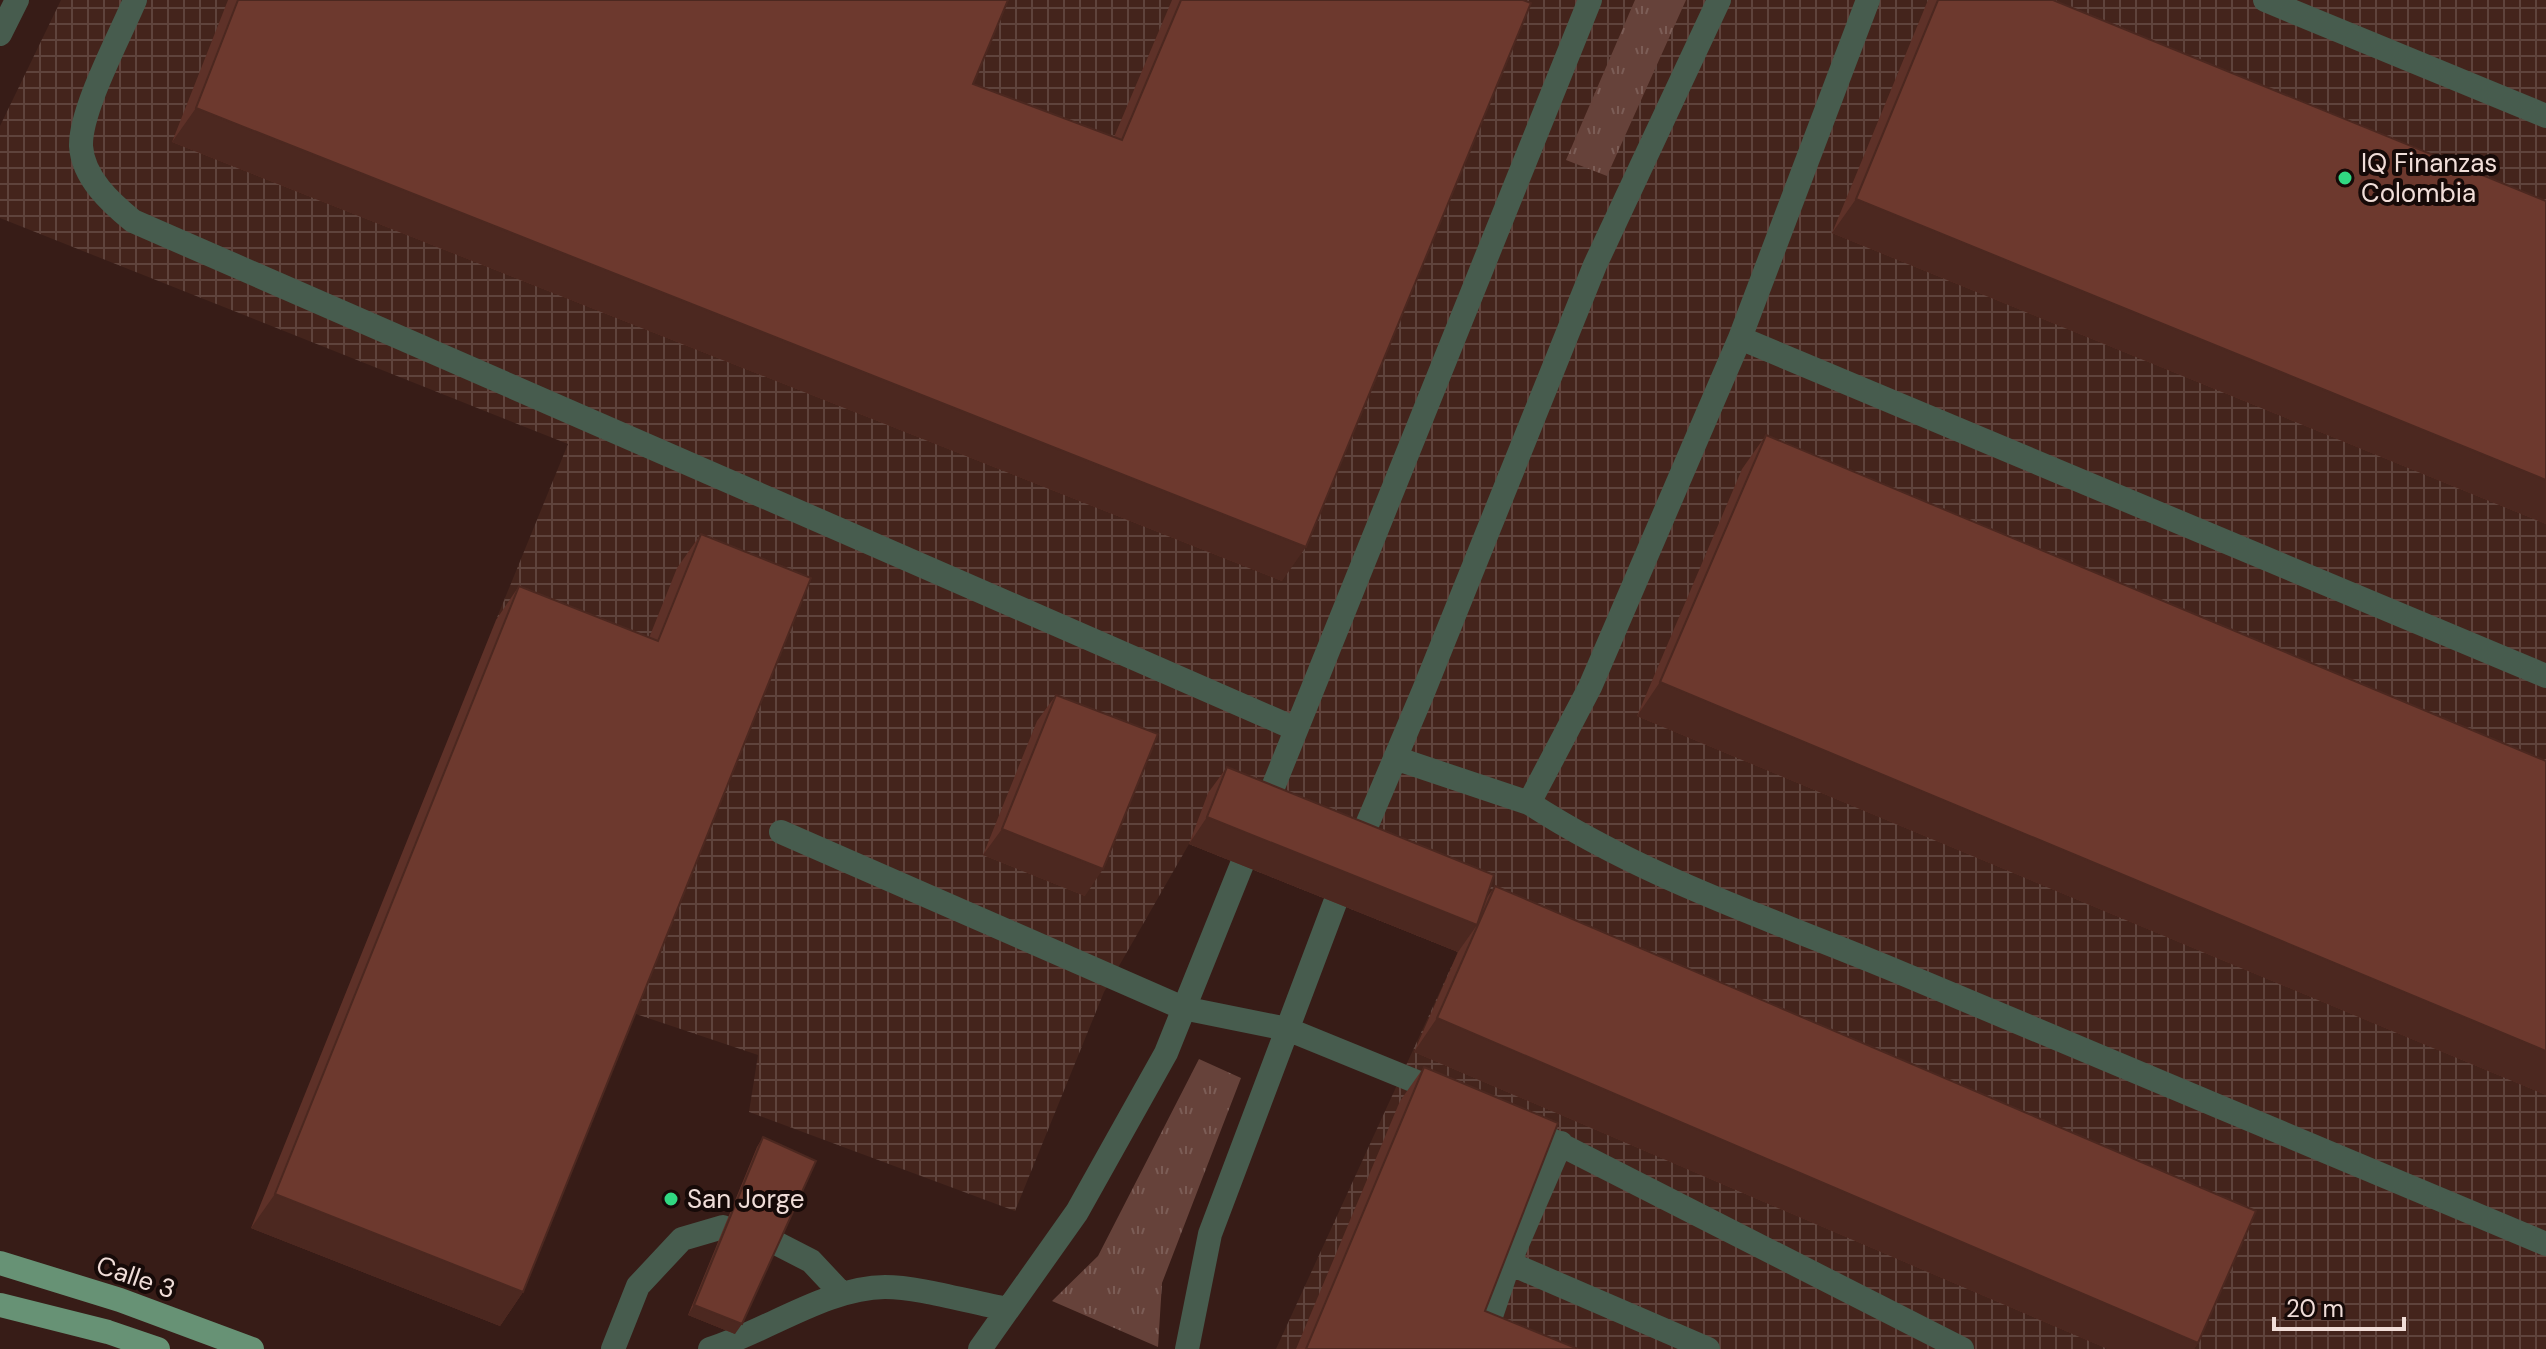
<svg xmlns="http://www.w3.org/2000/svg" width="2546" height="1349" viewBox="0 0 2546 1349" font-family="'DM Sans',sans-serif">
<defs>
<pattern id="industrial-grid" width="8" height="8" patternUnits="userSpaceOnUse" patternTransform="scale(2)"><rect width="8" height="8" fill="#44241c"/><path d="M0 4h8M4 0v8" fill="none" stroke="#5f433c"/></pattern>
<pattern id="grass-tufts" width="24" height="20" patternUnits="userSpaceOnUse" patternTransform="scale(2)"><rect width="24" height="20" fill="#66423a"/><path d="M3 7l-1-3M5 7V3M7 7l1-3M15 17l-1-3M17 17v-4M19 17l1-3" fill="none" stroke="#7c5d56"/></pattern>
</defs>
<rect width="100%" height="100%" fill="#371c17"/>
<path fill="url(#industrial-grid)" d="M61,0H2546V1349H1276L1458,952L1189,844L1104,992L1015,1211L749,1112L758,1055L627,1011L634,675L496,620L568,444L0,218V126Z"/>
<path fill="url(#grass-tufts)" d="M1635,0H1686L1607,176L1566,160Z
M1199,1059L1241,1078L1162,1283L1158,1347L1052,1301L1098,1256Z"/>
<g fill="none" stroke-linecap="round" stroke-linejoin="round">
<path stroke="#475c4e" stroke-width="24" d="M135,0C120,36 80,110 81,146C83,178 111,203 133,221L1296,729
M1868,0L1740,338L1590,687L1529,803C1646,879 1772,919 1901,973C2116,1063 2331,1154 2546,1244
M2265,0L2546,116
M0,34L17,0
M1740,338L2546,676
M1395,758L1529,803
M781,832L1183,1008L1287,1029L1444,1093
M1522,1125L1962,1349
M776,1243L811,1261L842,1294
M1509,1263L1708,1349
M613,1349L638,1286L682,1239L723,1227
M710,1349C765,1332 828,1287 885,1287C920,1287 972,1303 1008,1309
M980,1349L1077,1212L1166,1053L1590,0
M1187,1349L1210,1234L1344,879L1424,690L1595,265L1719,0
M1504,1349L1496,1341L1488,1325L1509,1263L1561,1143"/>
<path stroke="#679275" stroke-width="24" d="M0,1263L120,1300L252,1349
M0,1305L108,1332L158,1349"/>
</g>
<path fill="#5e3128" d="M228,0H1008L973,84L1114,137L1172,0H1523L1282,581L172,142Z
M1928,0H2053L2546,201V524L1832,233Z
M1766,435L2546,761V1095L1637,716L1742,469Z
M701,534L523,1292L500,1326L251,1228L496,620L519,586L649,638L677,568Z
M1056,695L1085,896L983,855L1037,721Z
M1227,767L1485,900L1495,886L2198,1343L2194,1349H2108L1414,1052L1458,952L1189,844L1208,793Z
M1424,1067L1485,1311L1578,1349H1296L1400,1101Z
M763,1137L735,1334L688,1315L757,1147Z"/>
<path fill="#4c2820" d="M196,108L1306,547L1282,581L172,142Z
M1856,199L2546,480V524L1832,233Z
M1660,682L2546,1051V1095L1637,716Z
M1207,817L1477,925L1458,952L1189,844Z
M1002,829L1103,869L1085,896L983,855Z
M1437,1018L2198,1343L2194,1349H2108L1414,1052Z
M275,1194L523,1292L500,1326L251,1228Z
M694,1305L742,1324L735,1334L688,1315Z"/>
<path fill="#6d392e" stroke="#4c2820" stroke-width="2" d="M238,0H1008L973,84L1122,140L1181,0H1523L1531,3L1306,547L196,108Z
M1938,0H2053L2546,201V480L1856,199Z
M1766,435L2546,761V1051L1660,682Z
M701,534L811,578L523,1292L275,1194L519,586L658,641Z
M1056,695L1158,734L1103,869L1002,829Z
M1227,767L1494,875L1477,925L1207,817Z
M1495,886L2256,1211L2198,1343L1437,1018Z
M1424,1067L1558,1123L1485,1311L1578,1349H1306Z
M763,1137L816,1161L742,1324L694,1305Z"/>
<g fill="#31d882" stroke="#160a08" stroke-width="3">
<circle cx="2345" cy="178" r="8"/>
<circle cx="671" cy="1199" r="8"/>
</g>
<g text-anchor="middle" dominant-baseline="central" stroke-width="8" stroke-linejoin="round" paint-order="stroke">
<g font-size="26" fill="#f0ddd8" stroke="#160a08" text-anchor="start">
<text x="2361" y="163">IQ Finanzas<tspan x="2361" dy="30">Colombia</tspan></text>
<text x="687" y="1199">San Jorge</text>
</g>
<g font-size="26" fill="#f0ddd8" stroke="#160a08">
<text transform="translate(136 1277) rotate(19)">Calle 3</text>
</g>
</g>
<path d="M2274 1317v12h130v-12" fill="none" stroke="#f0ddd8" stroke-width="4"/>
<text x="2286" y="1317" font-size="24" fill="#f0ddd8" stroke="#160a08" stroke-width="6" paint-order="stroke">20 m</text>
</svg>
